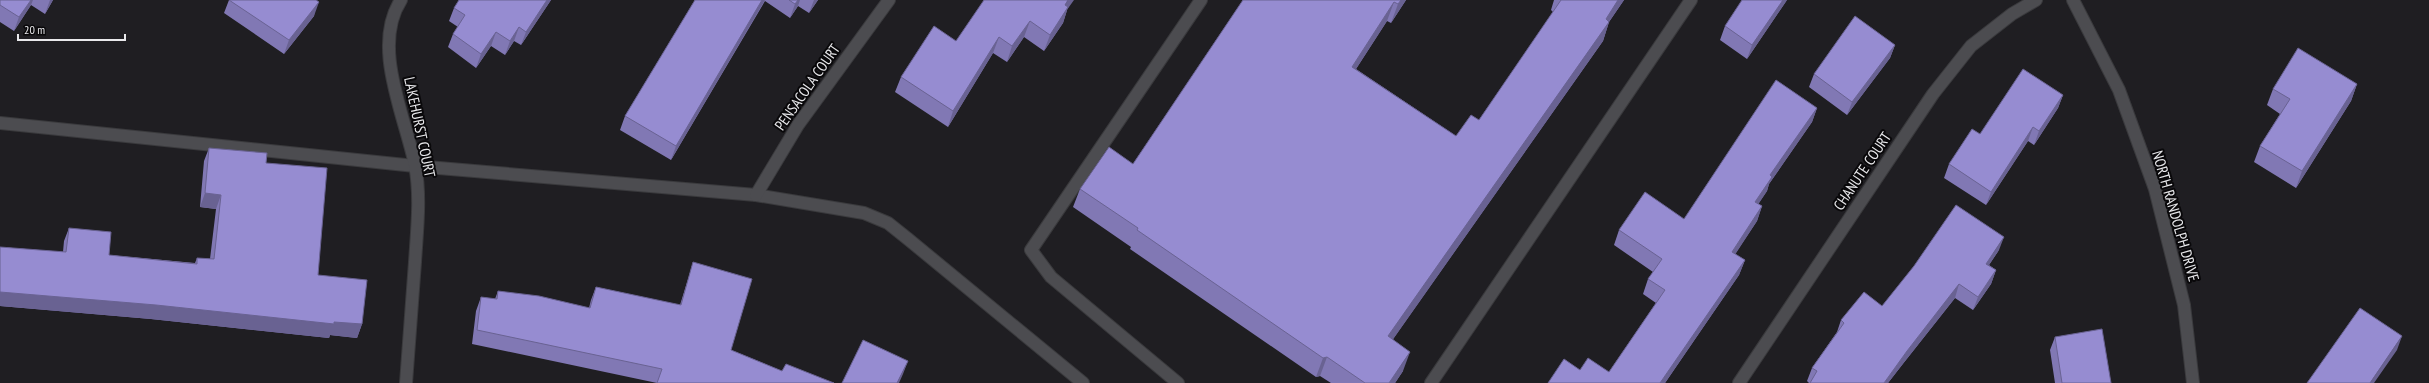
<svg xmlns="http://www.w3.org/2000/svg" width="2429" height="383" viewBox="0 0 2429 383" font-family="'PT Sans Narrow',sans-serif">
<rect width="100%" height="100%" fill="#1f1e22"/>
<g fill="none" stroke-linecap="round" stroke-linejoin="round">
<defs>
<path id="lane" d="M0,123L415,166L756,195L864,213L888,223L908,239L1083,383
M1178,383L1051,277L1031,250L1201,0
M1431,383L1691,0"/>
<path id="street" d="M401,0C371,46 405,116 415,165C421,196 417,230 415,262C412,302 409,343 406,383
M2073,0L2119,90L2155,189L2184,305L2193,383
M756,195L798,125L889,0
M1739,383L1933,94L1971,46L2012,14L2036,0"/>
</defs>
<use href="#lane" stroke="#3a3a3d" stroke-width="14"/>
<use href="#street" stroke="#3a3a3d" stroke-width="14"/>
<use href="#lane" stroke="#4c4c50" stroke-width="12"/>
<use href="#street" stroke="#4c4c50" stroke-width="12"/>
</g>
<path fill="#8178b4" d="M0,0H53L45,14L31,5L14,31L0,22Z
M229,0H316L314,16L284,54L224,13Z
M551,0L521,45L514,41L505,55L491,46L476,68L448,47L453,34L458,27L449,21L454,8Z
M695,0H818L809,13L798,6L790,18L765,1L671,160L620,130L625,116Z
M1243,0H1406L1391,23L1387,21L1356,69L1456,136L1479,120L1553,12L1551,10L1554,0H1624L1609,22L1603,41L1393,339L1403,371L1395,383H1331L1320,376L1316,377L1130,249L1131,247L1073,207L1080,189L1133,164Z
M1787,0L1747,59L1720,40L1725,26Z
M1068,7L1063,23L1044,51L1024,37L1007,62L993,53L948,127L895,92L901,77L956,41Z
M1895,45L1890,58L1847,115L1809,87L1814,74Z
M2357,84L2351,101L2296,188L2254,162L2260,146L2280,114L2267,105L2273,89Z
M2063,95L2058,108L2034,145L2028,141L1986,205L1944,178L1949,164L1980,134Z
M1817,108L1812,122L1769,184L1767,191L1758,204L1762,206L1757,221L1735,254L1745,260L1739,275L1665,383L1580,370L1609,372L1656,303L1643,294L1648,279L1653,272L1614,245L1619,230L1684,219Z
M209,148L266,163L318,275L362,324L357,338L330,335L329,338L151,319L0,306V247L63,252L64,241L69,228L109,255L195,263L197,258L210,259L216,209L200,207L204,161Z
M1999,250L1989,265L1996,270L1991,284L1973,310L1955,298L1902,365L1888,383H1809L1807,381L1812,368L1837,332L1841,320L1882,306Z
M693,262L731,350L782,371L834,383H657L472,344L476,311L481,297L495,299L498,291L589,308L591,300L596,287L680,305L689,276Z
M2055,337L2111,383H2055L2050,350Z"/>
<path fill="#696292" d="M31,0H33L31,5L14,31L19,17Z
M50,0H53L45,14Z
M547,0H551L521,45L526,32Z
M762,0H765L671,160L676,146Z
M798,0H800L798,6L790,18L795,4Z
M814,0H818L809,13Z
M1068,0H1074L1059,21L1065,5Z
M1401,0H1406L1391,23L1398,4Z
M1618,0H1624L1602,32L1609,22L1603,41L1382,355L1388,336Z
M1783,0H1787L1747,59L1752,45Z
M319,2L314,16L284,54L289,40Z
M1394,2L1387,21L1345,86L1352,67Z
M1068,7L1063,23L1044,51L1050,35Z
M1030,21L1024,37L1007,62L1012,46Z
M519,27L514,41L505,55L510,41Z
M496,32L491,46L476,68L481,54Z
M999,37L993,53L948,127L953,111Z
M1895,45L1890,58L1847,115L1852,102Z
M2357,84L2351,101L2296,188L2302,171Z
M2063,95L2058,108L2034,145L2039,131Z
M1817,108L1812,122L1769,184L1767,191L1750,217L1755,202L1770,175Z
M2033,127L2028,141L1986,205L1991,192Z
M205,193L221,195L216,209L200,207Z
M1762,206L1757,221L1727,267L1732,252Z
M2004,237L1999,250L1981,277L1986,264Z
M1745,260L1739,275L1665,383H1660Z
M1996,270L1991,284L1973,310L1978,297Z
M1959,284L1955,298L1902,365L1888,383H1884L1907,351Z
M0,292L156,305L362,324L357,338L330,335L329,338L151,319L0,306Z
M2402,336L2397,350L2374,383H2370Z
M1410,352L1403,371L1395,383H1389Z
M1327,357L1320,376L1316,377L1323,358Z
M908,361L903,374L899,383H897Z"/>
<path fill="#968cd1" stroke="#696292" d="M0,0H31L19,17L0,5Z
M229,0H316L319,2L289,40Z
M459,0H547L526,32L519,27L510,41L496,32L481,54L453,34L465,15L454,8Z
M695,0H762L676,146L625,116Z
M789,0H798L795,4Z
M984,0H1068L1065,5L1068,7L1050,35L1030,21L1012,46L999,37L953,111L901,77L934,26L956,41Z
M1243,0H1401L1398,4L1394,2L1352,67L1456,136L1471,115L1479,120L1561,0H1618L1606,19L1609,22L1388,336L1410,352L1389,383H1365L1327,357L1323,358L1137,230L1138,228L1080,189L1109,147L1133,164Z
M1742,0H1783L1752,45L1725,26Z
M1855,16L1895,45L1852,102L1814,74Z
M2298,48L2357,84L2302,171L2260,146L2290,99L2273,89Z
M2023,69L2063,95L2039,131L2033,127L1991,192L1949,164L1972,129L1980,134Z
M1776,80L1817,108L1770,175L1772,177L1755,202L1762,206L1732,252L1745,260L1660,383H1548L1564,359L1580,370L1588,358L1609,372L1665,290L1648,279L1662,259L1619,230L1645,192L1684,219Z
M209,148L267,153L266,163L327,168L318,275L367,280L362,324L334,322V324L156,305L0,292V247L66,252L69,228L111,232L109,255L197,264V258L214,259L221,195L205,193Z
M1956,205L2004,237L1986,264L1996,270L1978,297L1959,284L1907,351L1884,383H1810L1817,371L1812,368L1844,323L1841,320L1864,292L1882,306L1914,266Z
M693,262L752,279L731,350L782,371L786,364L834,383H657L662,369L477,330L481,297L497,299L498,291L539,296L590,308L596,287L681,305Z
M2360,308L2402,336L2370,383H2307Z
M2102,329L2111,383H2062L2055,337Z
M863,340L908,361L897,383H842Z"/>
<g text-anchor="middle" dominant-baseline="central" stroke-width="4" stroke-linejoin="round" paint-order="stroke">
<g font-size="15" fill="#e9e9ec" stroke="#09080a">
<text transform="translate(807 87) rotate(-55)">PENSACOLA COURT</text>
<text transform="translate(420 127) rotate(78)">LAKEHURST COURT</text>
<text transform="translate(1862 171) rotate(-56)">CHANUTE COURT</text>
<text transform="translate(2176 216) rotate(74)">NORTH RANDOLPH DRIVE</text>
</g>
</g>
<path d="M18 34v6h107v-6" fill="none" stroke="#e9e9ec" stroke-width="2"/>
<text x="24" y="34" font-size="12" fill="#e9e9ec" stroke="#09080a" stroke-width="3" paint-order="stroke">20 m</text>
</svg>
